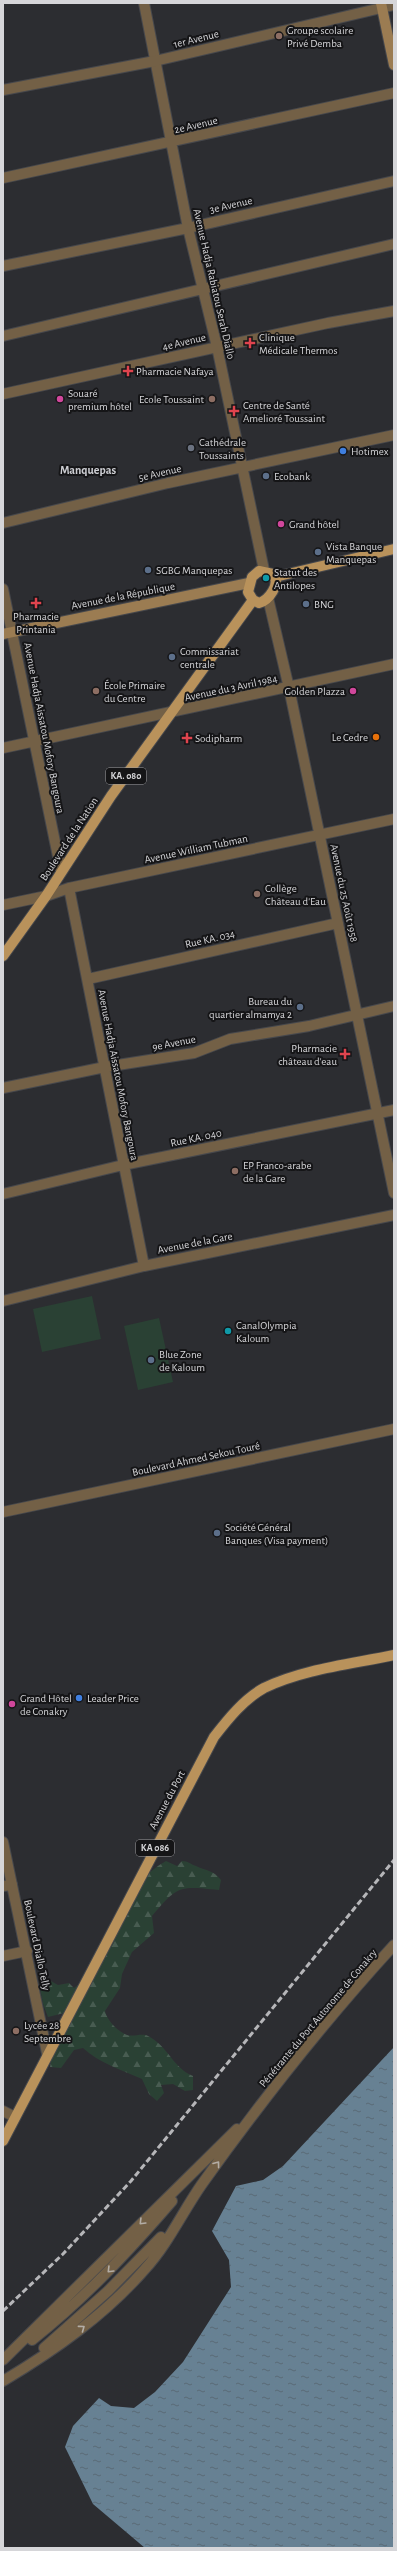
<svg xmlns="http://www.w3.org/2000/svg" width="397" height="2551" viewBox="0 0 397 2551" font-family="'Alegreya Sans',sans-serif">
<defs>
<pattern id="forest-firs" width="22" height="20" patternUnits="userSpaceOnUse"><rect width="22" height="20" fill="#2a4134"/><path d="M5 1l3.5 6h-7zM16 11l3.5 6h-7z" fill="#485c51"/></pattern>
<pattern id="water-ripples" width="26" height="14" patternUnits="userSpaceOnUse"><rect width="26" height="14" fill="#678193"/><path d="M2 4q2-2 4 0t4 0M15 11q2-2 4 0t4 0" fill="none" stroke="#596a76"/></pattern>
</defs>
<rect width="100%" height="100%" fill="#2c2d31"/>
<path fill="url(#forest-firs)" d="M166,1861L177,1866L182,1861C188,1861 190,1864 196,1866C207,1871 213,1870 221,1880L219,1890C179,1886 178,1885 152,1916L154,1933L132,1952L122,1974L120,1988L105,2011C107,2020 117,2031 127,2035C134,2037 142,2033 148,2036C168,2046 173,2068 193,2076V2090L185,2091L173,2084L161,2085L164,2093L157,2101L149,2094L142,2079C122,2070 99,2063 83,2048L74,2050L61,2068L50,2067L59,2021L64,2013L48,2017L43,2004L40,1988L49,1980L58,1985L69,1983L74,1988L83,1981C102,1941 126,1883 166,1861Z"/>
<path fill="#2a4134" d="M92,1296L101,1339L42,1352L33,1309Z
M159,1318L173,1382L138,1390L124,1326Z"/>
<path fill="url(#water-ripples)" d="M394,2047V2548H145L93,2504L65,2447L73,2426L99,2398L111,2406L134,2408L155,2392L183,2362L231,2287L229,2260L212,2231L236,2186L263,2180L283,2166Z"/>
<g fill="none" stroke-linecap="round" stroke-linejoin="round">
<defs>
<path id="minor" d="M144,3L188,228L217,347L264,570
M3,178L394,93
M3,266L188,228L394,181
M3,336L394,244
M3,394L328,323L394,311
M3,523L168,483L394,435
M3,589L61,871
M268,598L289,688L394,1193
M3,748L394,664
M69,888L144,1266
M3,905L46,896L69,888L394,819
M88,979L338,923
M3,1088L105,1067L194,1053L230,1039L309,1026L394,1006
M3,1194L123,1165L394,1110
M3,1301L144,1266L394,1215
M3,1886L12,1885
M3,1956L27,1951
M3,2111L15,2117"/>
<path id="tertiary" d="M3,90L155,61L394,5
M3,1512L394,1429
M3,1842L47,2053
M32,2340C84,2299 128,2252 172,2201
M44,2348L108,2291L161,2237
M3,2360L237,2129
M3,2381C55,2350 105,2315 145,2269C168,2244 183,2211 202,2184C260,2103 327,2018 394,1945"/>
<path id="secondary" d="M381,3L394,65
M3,634L249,583"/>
<path id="primary" d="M259,571L273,574C281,584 269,600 259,603L253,600L248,592L252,577Z
M275,577L394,549
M3,956L46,896L111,796L253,600
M3,2141L214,1737C228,1719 244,1699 264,1688C303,1669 352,1664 394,1655"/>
</defs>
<use href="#minor" stroke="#47484c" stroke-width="12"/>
<use href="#tertiary" stroke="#47484c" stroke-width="12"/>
<use href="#secondary" stroke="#47484c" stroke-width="12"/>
<use href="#primary" stroke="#47484c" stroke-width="12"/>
<use href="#minor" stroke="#736046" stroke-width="10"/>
<use href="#tertiary" stroke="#736046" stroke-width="10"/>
<use href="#secondary" stroke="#9b7c52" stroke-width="10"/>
<use href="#primary" stroke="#b9925b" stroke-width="10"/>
<path stroke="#b6b6b9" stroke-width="3" stroke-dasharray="6 3" stroke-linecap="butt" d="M3,2311L63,2254L131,2181L394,1860"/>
</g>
<defs><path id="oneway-chevron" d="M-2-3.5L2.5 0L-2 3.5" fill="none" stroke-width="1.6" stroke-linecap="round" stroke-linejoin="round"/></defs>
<g stroke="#b3ada6">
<use href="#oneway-chevron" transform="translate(217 2164) rotate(-53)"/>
<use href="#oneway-chevron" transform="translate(142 2222) rotate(135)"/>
<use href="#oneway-chevron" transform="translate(110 2270) rotate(135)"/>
<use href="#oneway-chevron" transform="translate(82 2328) rotate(-36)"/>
</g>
<g fill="#8d6e63" stroke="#151517" stroke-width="1.5">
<circle cx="279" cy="36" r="4"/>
<circle cx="212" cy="399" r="4"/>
<circle cx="96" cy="691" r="4"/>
<circle cx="257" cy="894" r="4"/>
<circle cx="235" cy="1171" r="4"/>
<circle cx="16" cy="2031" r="4"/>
</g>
<g fill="#e0444e" stroke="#151517" stroke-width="1.5">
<path d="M248 337h4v4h4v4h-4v4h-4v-4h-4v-4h4z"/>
<path d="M126 365h4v4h4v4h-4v4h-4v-4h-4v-4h4z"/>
<path d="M232 405h4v4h4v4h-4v4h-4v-4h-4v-4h4z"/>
<path d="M34 597h4v4h4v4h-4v4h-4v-4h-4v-4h4z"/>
<path d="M185 732h4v4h4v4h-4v4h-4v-4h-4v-4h4z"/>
<path d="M343 1048h4v4h4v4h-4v4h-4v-4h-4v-4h4z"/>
</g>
<g fill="#d1479c" stroke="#151517" stroke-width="1.5">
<circle cx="60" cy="399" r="4"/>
<circle cx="281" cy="524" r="4"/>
<circle cx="353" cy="691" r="4"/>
<circle cx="12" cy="1704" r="4"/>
</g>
<circle fill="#6b7280" stroke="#151517" stroke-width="1.5" cx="191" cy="448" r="4"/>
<g fill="#3f7fe0" stroke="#151517" stroke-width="1.5">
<circle cx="343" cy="451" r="4"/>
<circle cx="79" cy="1698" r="4"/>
</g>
<g fill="#5c6f8a" stroke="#151517" stroke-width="1.5">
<circle cx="266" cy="476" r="4"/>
<circle cx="318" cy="552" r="4"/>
<circle cx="148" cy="570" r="4"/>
<circle cx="306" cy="604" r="4"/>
<circle cx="172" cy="657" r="4"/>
<circle cx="300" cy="1007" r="4"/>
<circle cx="151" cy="1360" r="4"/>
<circle cx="217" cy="1533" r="4"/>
</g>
<g fill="#0f9aa8" stroke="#151517" stroke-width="1.5">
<circle cx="266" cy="578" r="4"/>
<circle cx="228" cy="1331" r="4"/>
</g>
<circle fill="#e8710a" stroke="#151517" stroke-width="1.5" cx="376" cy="737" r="4"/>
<g text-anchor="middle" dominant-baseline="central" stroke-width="4" stroke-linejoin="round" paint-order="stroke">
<g fill="#151517" stroke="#9c9c9f" stroke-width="1">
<rect x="106" y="768" width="40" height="16" rx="3"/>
<rect x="136" y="1840" width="38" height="16" rx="3"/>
</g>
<g font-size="10" font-weight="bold" fill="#d6d6d9">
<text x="126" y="776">KA. 080</text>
<text x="155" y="1848">KA 086</text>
</g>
<g font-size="11" fill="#d6d6d9" stroke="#151517" text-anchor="start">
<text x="287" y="30">Groupe scolaire<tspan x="287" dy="13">Privé Demba</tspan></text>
<text x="259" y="337">Clinique<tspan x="259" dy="13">Médicale Thermos</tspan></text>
<text x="136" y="371">Pharmacie Nafaya</text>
<text x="68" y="393">Souaré<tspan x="68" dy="13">premium hôtel</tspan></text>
<text x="204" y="399" text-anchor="end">Ecole Toussaint</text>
<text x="243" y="405">Centre de Santé<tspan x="243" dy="13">Amelioré Toussaint</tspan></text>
<text x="199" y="442">Cathédrale<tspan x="199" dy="13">Toussaints</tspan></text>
<text x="351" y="451">Hotimex</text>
<text x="274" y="476">Ecobank</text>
<text x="289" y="524">Grand hôtel</text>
<text x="326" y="546">Vista Banque<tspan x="326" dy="13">Manquepas</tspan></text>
<text x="156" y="570">SGBG Manquepas</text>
<text x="274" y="572">Statut des<tspan x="274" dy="13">Antilopes</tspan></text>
<text x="314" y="604">BNG</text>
<text x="36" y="616" text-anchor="middle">Pharmacie<tspan x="36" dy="13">Printania</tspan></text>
<text x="180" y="651">Commissariat<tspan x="180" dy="13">centrale</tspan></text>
<text x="104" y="685">École Primaire<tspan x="104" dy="13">du Centre</tspan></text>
<text x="345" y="691" text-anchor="end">Golden Plazza</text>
<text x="368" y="737" text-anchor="end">Le Cedre</text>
<text x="195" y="738">Sodipharm</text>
<text x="265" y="888">Collège<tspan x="265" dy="13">Château d'Eau</tspan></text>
<text x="292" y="1001" text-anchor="end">Bureau du<tspan x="292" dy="13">quartier almamya 2</tspan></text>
<text x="337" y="1048" text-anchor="end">Pharmacie<tspan x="337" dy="13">château d'eau</tspan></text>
<text x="243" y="1165">EP Franco-arabe<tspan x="243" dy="13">de la Gare</tspan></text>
<text x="236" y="1325">CanalOlympia<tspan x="236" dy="13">Kaloum</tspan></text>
<text x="159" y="1354">Blue Zone<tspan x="159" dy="13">de Kaloum</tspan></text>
<text x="225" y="1527">Société Général<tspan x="225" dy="13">Banques (Visa payment)</tspan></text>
<text x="20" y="1698">Grand Hôtel<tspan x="20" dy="13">de Conakry</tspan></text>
<text x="87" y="1698">Leader Price</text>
<text x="24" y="2025">Lycée 28<tspan x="24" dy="13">Septembre</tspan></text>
</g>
<g font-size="11" fill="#d6d6d9" stroke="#151517">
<text transform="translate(196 39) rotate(-14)">1er Avenue</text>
<text transform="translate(196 125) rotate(-13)">2e Avenue</text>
<text transform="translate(231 205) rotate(-13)">3e Avenue</text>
<text transform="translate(214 284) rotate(77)">Avenue Hadja Rabiatou Serah Diallo</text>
<text transform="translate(184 342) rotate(-13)">4e Avenue</text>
<text transform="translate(160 473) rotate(-13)">5e Avenue</text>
<text transform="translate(123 596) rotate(-11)">Avenue de la République</text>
<text transform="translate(231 688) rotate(-12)">Avenue du 3 Avril 1984</text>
<text transform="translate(44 728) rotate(79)">Avenue Hadja Aissatou Mofory Bangoura</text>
<text transform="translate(69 839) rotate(-57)">Boulevard de la Nation</text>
<text transform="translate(196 849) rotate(-12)">Avenue William Tubman</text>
<text transform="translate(344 893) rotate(78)">Avenue du 25 Août 1958</text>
<text transform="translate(210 939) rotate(-13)">Rue KA. 034</text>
<text transform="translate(174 1043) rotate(-11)">9e Avenue</text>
<text transform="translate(118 1075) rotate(79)">Avenue Hadja Aissatou Mofory Bangoura</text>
<text transform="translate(196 1138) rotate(-12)">Rue KA. 040</text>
<text transform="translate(195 1243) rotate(-11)">Avenue de la Gare</text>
<text transform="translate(196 1459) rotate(-12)">Boulevard Ahmed Sekou Touré</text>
<text transform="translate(167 1800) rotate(-62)">Avenue du Port</text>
<text transform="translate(37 1945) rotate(78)">Boulevard Diallo Telly</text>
<text transform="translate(318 2018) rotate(-50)">Pénétrante du Port Autonome de Conakry</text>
</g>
<g font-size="12" font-weight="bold" fill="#cdced3" stroke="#151517">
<text x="88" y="470">Manquepas</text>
</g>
</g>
<rect width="397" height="2551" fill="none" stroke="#d6d6d9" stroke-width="8"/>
</svg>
